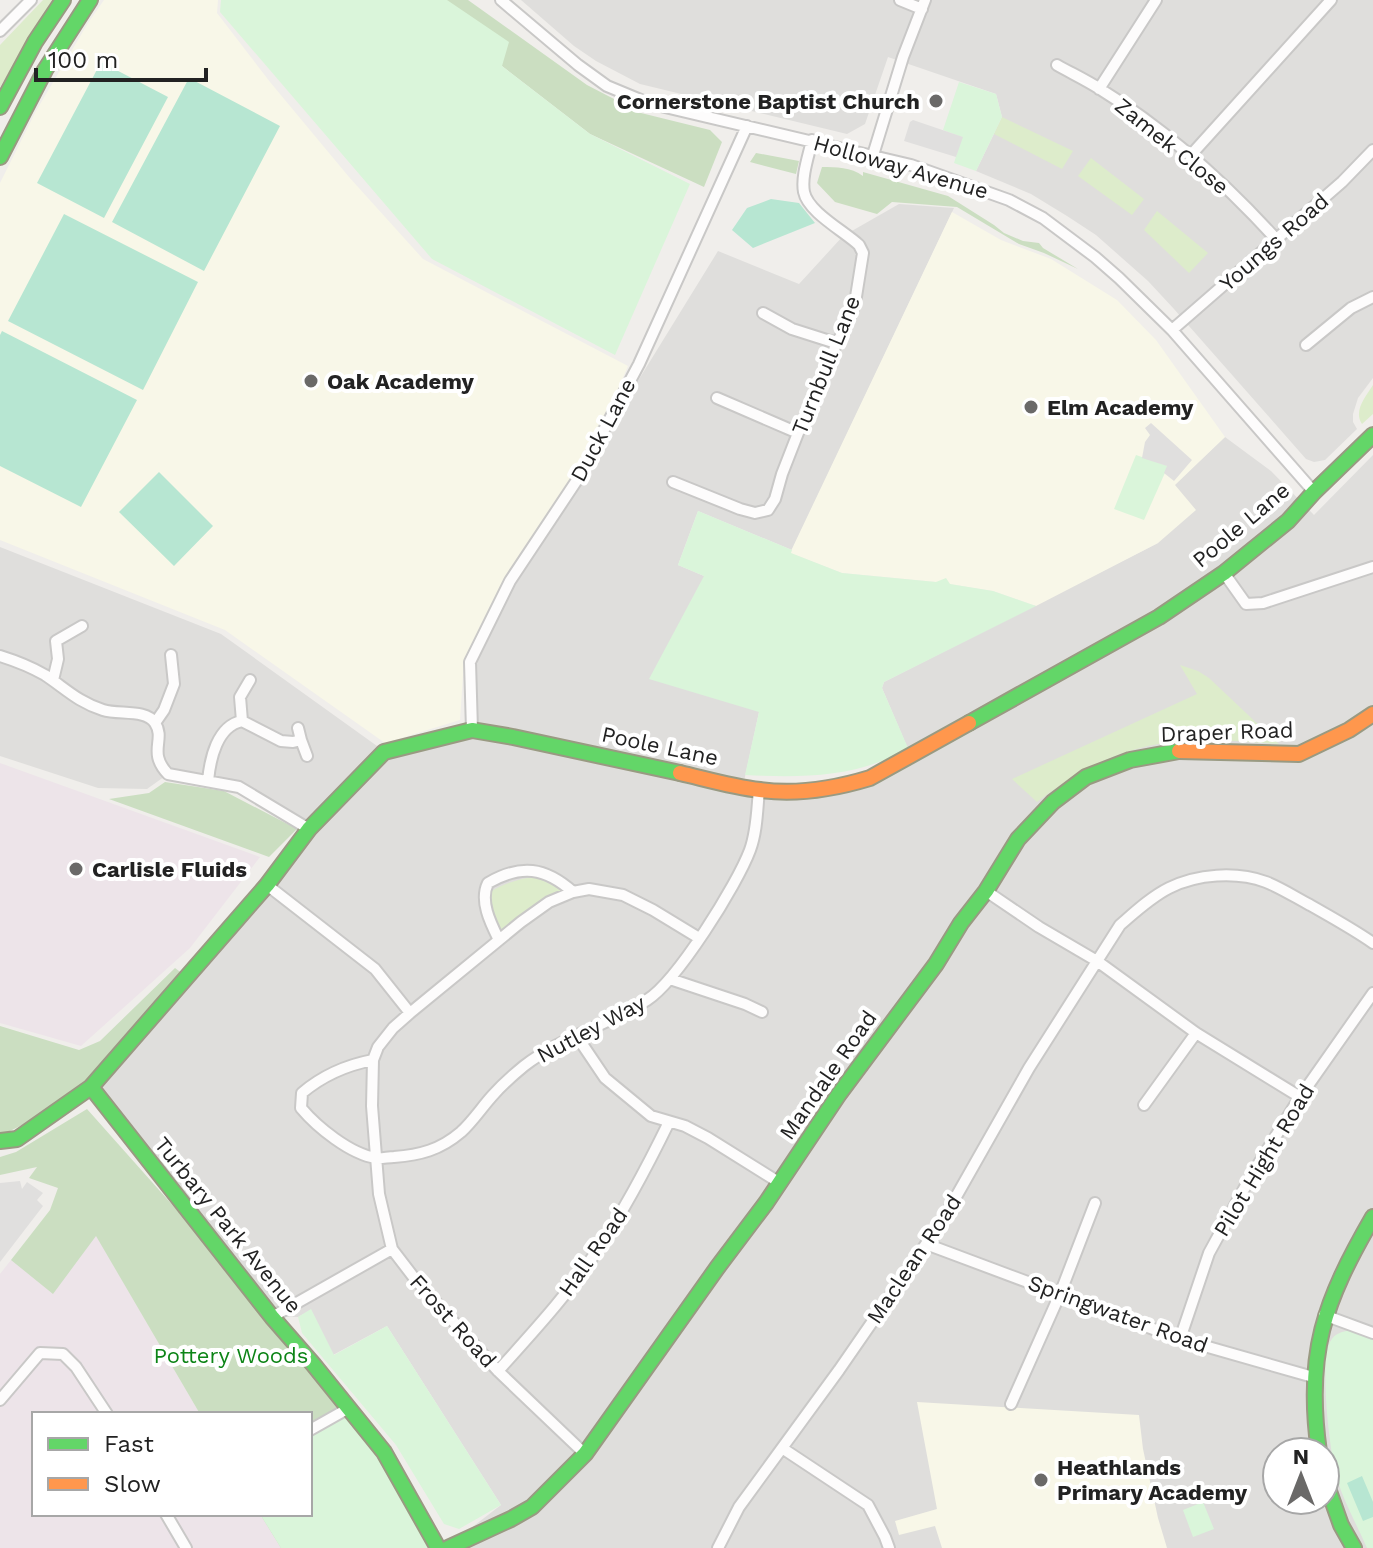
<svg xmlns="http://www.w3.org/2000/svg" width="1373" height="1548" viewBox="0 0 1373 1548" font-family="'Work Sans',sans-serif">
<rect width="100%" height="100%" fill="#f0eeeb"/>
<path fill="#dfdedc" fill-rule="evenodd" d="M521,0H1373V378L1358,398L1353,414V422L1357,429L1325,460L1314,462L1306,459L1174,309L1148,281L1096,235L1067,216L1031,194L976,171L1002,117L996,94L888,57L865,124L847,134L640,84L596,61L574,46Z
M899,204L954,208L792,550L698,511L678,565L704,576L759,712L743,786L759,790L854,783L911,756L882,688L884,682L1158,543L1174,485L1225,437L1271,471L1314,515L1373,455V1548H445L501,1505L387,1326L333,1355L311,1310L298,1317H272L91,1087L309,829L239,787L168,774L147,789L98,788L0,756V547L221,634L384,751L471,730L470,662L510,581L575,483L718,251L799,284L843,236ZM1277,1452H1325V1500H1277Z"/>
<path fill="#ede4e9" d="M0,763L260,857L190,948L81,1046L0,1023Z
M96,1235L200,1414H34V1514H261L281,1548H0V1274L11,1260Z"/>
<path fill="#f8f7e8" d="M104,0H218L217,13L270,82L349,177L423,259L628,366L615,396L572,476L514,565L464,660L460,720L385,743L225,630L0,540V183L36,111L88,23Z
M952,212L1001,240L1051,259L1117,300L1156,340L1225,437L1175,485L1196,510L1158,543L1036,606L993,591L936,582L842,573L790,553Z
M917,1402L1139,1415L1143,1449L1158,1518L1167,1548H942L935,1526L899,1535L895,1521L937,1509Z"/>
<path fill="#ddeccb" d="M43,0H54L0,87V45Z
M1002,117L1073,151L1062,169L994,134Z
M1091,158L1144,199L1132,215L1078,176Z
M1157,211L1208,253L1189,273L1144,230Z
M1373,385V414L1362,424C1353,411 1366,396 1373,385Z
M1180,665L1198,671L1209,678L1279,744C1256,743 1233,740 1210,740C1139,740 1093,759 1037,802L1012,779L1197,694Z
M536,877L560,889V891L533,907L504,930L500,931L494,916L490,892C503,884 520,878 536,877Z"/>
<path fill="#cbdec1" d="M445,0H468L587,85L641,113L710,130L722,142L704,187L590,134L502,66Z
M756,153L799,161L796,174L750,162Z
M822,167C836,167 851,167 863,176V172L948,196L994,225L1004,233L1023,241L1039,243L1043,248L1078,269L1044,253L1019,244L957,207L892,202L877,214L835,202L817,183Z
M165,782L224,791L297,829L269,857L109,799L149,793Z
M175,968L183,974L103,1063L82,1085L26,1123L4,1134L0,1133V1026L79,1050L100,1041Z
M87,1109L272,1317L384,1452L281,1548L260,1514H310V1414H200L96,1236L53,1294L11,1260L50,1210L58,1188L29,1178L37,1167L0,1175V1157L16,1152Z"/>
<path fill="#daf5da" d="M221,0H447L509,42L502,66L590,134L690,184L615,355L432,259L220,12Z
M959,82L996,94L1002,117L976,171L954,163L962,137L943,130Z
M1136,455L1168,466L1144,520L1114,509Z
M698,511L792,550L791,553L842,573L936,582L946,578L950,584L993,591L1036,606L884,682L882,688L908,748C859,778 800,778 745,775L759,712L649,679L704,576L678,565Z
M311,1309L334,1355L387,1326L501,1505L459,1529L444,1524L396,1445L302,1333L298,1317Z
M1351,1330L1373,1334V1548H1367C1357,1525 1344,1502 1337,1479C1330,1454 1319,1363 1330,1342C1335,1333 1341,1332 1351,1330Z
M349,1408L434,1548H281L260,1514H310V1430Z
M1203,1502L1214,1529L1193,1537L1183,1510Z"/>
<path fill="#b7e6d2" d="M101,62L168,97L104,218L37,183Z
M189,78L280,126L204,271L112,222Z
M771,199L799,203L815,223L753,248L732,230L747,208Z
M64,214L198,282L143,390L8,321Z
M2,331L137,400L81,507L0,466V335Z
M159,472L213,526L174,566L119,512Z
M1362,1476L1373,1502V1517L1363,1521L1347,1483Z"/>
<path fill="#e0dfde" d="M913,120L963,137L956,157L904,141L910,122Z
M1151,423L1192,460L1174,481L1164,473L1167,466L1142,458L1145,442L1150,435L1145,428Z
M20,1181L22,1189L27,1182L43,1193L37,1200L43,1206L0,1262V1183Z"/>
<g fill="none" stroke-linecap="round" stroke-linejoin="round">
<defs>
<path id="street" d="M501,0L578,65L607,86L648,103L911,165L1009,200L1043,218L1095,257L1119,278L1172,330L1314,492
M900,0L922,9
M0,31L31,0
M1057,65C1071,73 1086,80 1100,89C1165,129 1226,184 1277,240
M1099,89L1156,0
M873,155L903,57L925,0
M1190,156L1331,0
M763,313L792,329L836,343
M1172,330L1342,182L1373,150
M1306,345L1351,308L1373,297
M717,398L798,433
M673,482L740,509L755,513L768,510L775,499L782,474L798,433L833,354L836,343L844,332L855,303L863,253L859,245C844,231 808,212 804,192C801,176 809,155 812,140
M1224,573L1246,604L1263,603L1373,567
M0,656C16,661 31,667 45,675C66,689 78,702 103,710C119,715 146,709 155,723C166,740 147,752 168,774L239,787L309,829
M53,680L58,659L56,641L82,626
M242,721L240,697L250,680
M155,723L164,710L174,684L171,655
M472,730L470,662L510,581L579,477L639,364L747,126
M301,740L307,756
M208,781C210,759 217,726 242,721L281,741L293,742L301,740L298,728
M267,885L375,969L410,1013
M986,891L1039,927L1097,961L1196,1033L1300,1097
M499,940C491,924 479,901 488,883C521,864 545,867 573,892
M670,979L745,1004L762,1012
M576,1035L605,1078L651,1116L685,1126L708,1138L780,1183
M373,1060C347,1065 322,1076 302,1093L301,1108C317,1127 350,1154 376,1158C381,1159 388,1157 394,1157C420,1155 440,1150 461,1132C473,1121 482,1107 493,1095C502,1085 513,1075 524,1066C561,1037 608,1025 647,1000C677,981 737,885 750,850C757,831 757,810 759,790
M1144,1105L1196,1033
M926,1244L1180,1339L1313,1377
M1324,1315L1373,1333
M272,1317L392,1249
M1180,1339L1209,1253L1250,1178L1300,1097L1373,993
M498,1371C534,1331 571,1291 600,1246C627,1206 648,1165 669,1122
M0,1400L40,1353L63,1354L76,1367L107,1414
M1011,1404L1060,1294L1095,1203
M310,1430L349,1408
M782,1448L868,1505L885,1537L889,1548
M585,1454L498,1371L415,1279L392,1249L379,1194L372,1106L373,1060L378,1047L393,1028L410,1013L521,922L549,902L573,892L589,889L623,895L653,910L699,938
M166,1514L186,1548
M718,1548L739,1507L839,1370L944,1218L1029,1068L1120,925C1135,912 1151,897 1169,888C1197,874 1236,871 1266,882C1281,888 1295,897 1310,905C1331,917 1353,929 1373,943"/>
<path id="fast" d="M0,107L35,42L63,0
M0,157L45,70L90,0
M969,723L1159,617L1224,573L1288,521L1314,492L1373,435
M91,1087L272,1317L313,1364L384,1452L438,1548
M0,1141L17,1139L91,1087L267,885L309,829L384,752L472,730L513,737L680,773
M1319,1452C1305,1353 1324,1302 1373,1217
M1325,1480L1341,1525L1354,1548
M448,1548L511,1519L532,1507L585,1454L717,1268L766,1203L839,1094L936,964L961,923L986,891L1018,839L1053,802L1086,777L1130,760L1179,751"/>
<path id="slow" d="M1179,751L1299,754L1349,730L1373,714
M680,773C706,779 733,787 760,790C797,795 834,789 870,778L969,723"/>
</defs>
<use href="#street" stroke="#c9c8c7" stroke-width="14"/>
<use href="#fast" stroke="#999a82" stroke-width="18"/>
<use href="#slow" stroke="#999a82" stroke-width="18"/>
<use href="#street" stroke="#fdfcfc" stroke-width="10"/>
<use href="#fast" stroke="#63d668" stroke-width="14"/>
<use href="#slow" stroke="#ff974d" stroke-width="14"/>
</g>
<g fill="#6a6968" stroke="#fff" stroke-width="3">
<circle cx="936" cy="101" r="8"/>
<circle cx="311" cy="381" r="8"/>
<circle cx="1031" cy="407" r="8"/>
<circle cx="76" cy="869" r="8"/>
<circle cx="1041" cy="1480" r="8"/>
</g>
<g text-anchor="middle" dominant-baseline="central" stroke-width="8" stroke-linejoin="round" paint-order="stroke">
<g font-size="22" font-weight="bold" fill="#222" stroke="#fff" text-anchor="start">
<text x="920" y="101" text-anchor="end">Cornerstone Baptist Church</text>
<text x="327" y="381">Oak Academy</text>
<text x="1047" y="407">Elm Academy</text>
<text x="92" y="869">Carlisle Fluids</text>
<text x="1057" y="1467">Heathlands<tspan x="1057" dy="25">Primary Academy</tspan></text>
</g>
<g font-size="22" fill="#222" stroke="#fff">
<text transform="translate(1172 146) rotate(39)">Zamek Close</text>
<text transform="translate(901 167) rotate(16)">Holloway Avenue</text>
<text transform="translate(1274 242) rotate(-41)">Youngs Road</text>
<text transform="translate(826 365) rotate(-68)">Turnbull Lane</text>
<text transform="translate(603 430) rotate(-62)">Duck Lane</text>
<text transform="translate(1241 525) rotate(-40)">Poole Lane</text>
<text transform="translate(1227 732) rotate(-2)">Draper Road</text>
<text transform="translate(660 746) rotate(12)">Poole Lane</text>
<text transform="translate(591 1029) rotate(-28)">Nutley Way</text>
<text transform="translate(828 1075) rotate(-55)">Mandale Road</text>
<text transform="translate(1264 1160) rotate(-59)">Pilot Hight Road</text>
<text transform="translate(228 1225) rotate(51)">Turbary Park Avenue</text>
<text transform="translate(593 1252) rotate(-55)">Hall Road</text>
<text transform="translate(914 1259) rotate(-56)">Maclean Road</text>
<text transform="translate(1118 1314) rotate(20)">Springwater Road</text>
<text transform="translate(453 1321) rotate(48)">Frost Road</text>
</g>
<g font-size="22" fill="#0c8416" stroke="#fff">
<text x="231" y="1355">Pottery Woods</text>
</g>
</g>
<rect x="32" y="1412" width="280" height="104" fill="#ffffff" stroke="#a7a7a7" stroke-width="2"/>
<rect x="48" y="1438" width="40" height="12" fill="#63d668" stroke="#a7a7a7" stroke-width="2"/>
<text x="104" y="1452" font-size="24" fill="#222222">Fast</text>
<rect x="48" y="1478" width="40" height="12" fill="#ff974d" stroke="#a7a7a7" stroke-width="2"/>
<text x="104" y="1492" font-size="24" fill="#222222">Slow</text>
<g transform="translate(1301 1476)"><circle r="38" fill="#ffffff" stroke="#a7a7a7" stroke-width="2"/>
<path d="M0-6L14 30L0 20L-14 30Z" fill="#6a6968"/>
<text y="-12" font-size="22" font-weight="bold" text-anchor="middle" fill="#222222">N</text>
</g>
<path d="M36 68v12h170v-12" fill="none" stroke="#222222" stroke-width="4"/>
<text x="48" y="68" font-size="24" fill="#222222" stroke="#ffffff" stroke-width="6" paint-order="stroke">100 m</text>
</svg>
